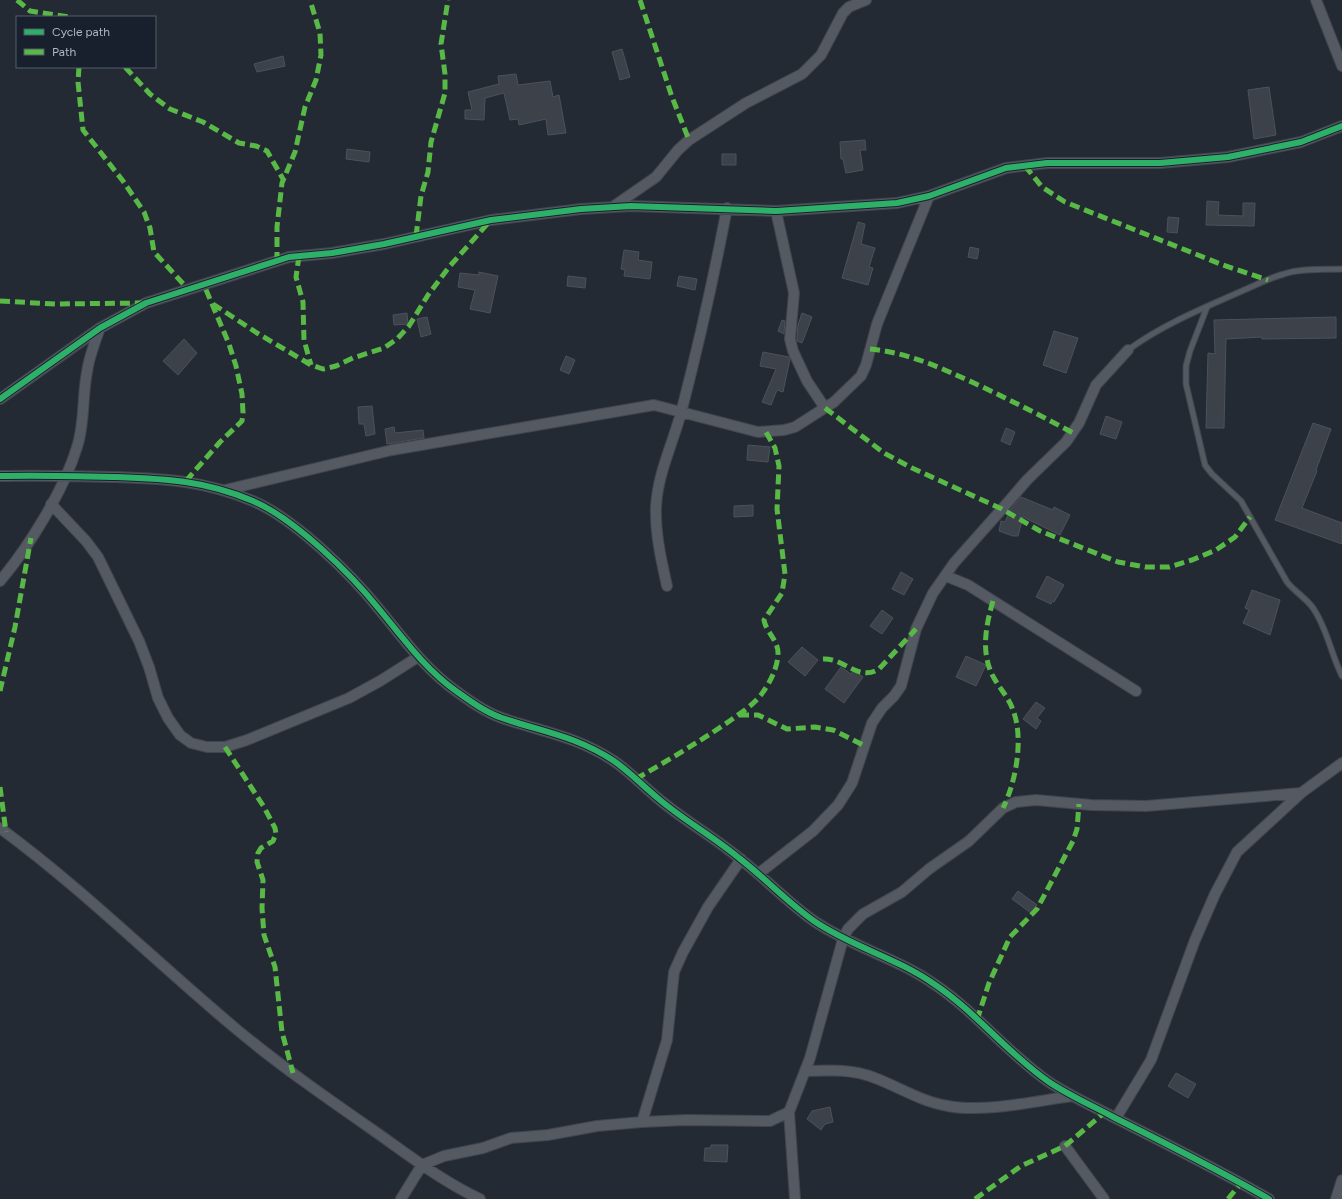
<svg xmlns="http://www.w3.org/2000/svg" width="1342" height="1199" viewBox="0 0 1342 1199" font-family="Figtree,sans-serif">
<rect width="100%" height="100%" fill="#242a33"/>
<path fill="#3c414a" stroke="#4b525c" d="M622,49L630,77L620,80L612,52Z
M283,56L285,66L257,72L254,64Z
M516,74L518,85L550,81L553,97L559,95L566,133L548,135L546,119L519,125L518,119L510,120L504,93L485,98L484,120L465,119V110H472L468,92L499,84L498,76Z
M1269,87L1276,135L1254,139L1248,90Z
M865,140L866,150H860L863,170L846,173L843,159H841L840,142Z
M347,149L370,152L369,162L346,159Z
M722,154H736V165H722Z
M1207,201L1219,202L1218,215L1243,216V203H1255L1254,226L1206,225Z
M1168,217L1179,218L1177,233L1167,232Z
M858,222L865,224L861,244L875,248L869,267L873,268L868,285L842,278Z
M970,247L979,249L977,259L968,257Z
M624,250L639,252L638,260L652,262L650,279L624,276L625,270L621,269Z
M479,272L498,276L490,313L470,309L475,290L458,287L460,273L479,275Z
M568,276L586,278L585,288L567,286Z
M679,276L697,279L695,290L677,286Z
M407,313L408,324L394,325L393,315Z
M802,313L812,317L802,343L797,341V338L798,325Z
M427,317L431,334L421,337L417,319Z
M1336,317V338L1262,339V337L1226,339L1224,428H1206L1208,353L1215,354L1214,320Z
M782,320L785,321L784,334L778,331Z
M1054,331L1078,338L1066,373L1043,365Z
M184,339L197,353L178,375L163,361Z
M763,352L789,357L790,359L783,392L777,390L771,405L762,402L776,369L760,366Z
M566,356L575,360L569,374L560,370Z
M372,406L375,434L366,436L364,424H359L358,407Z
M1106,416L1122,422L1116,439L1100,434Z
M1313,423L1331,429L1316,470L1317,471L1302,508L1342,523V544L1275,520Z
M394,427L395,433L423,430L424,438L387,444L385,429Z
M1006,428L1015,432L1010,445L1001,441Z
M748,445L770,447L768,462L747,460Z
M1021,497L1053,510L1054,507L1070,515L1060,535L1023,517L1018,536H1013L999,531L1001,521L1005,522L1010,510Z
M753,505V516L734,517V506Z
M901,572L913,579L904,595L892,589Z
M1047,576L1064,585L1054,602L1052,601L1051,604L1036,597Z
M1252,590L1280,600L1270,635L1243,623L1249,610L1245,608Z
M882,610L893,618L882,634L870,626Z
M802,647L818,660L805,676L788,662Z
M966,656L986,665L976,686L956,677Z
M841,667L851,674L854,670L863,677L844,703L825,689Z
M1036,702L1045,708L1037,718L1041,721L1036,729L1023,719Z
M1018,891L1037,905L1031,913L1012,899Z
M1176,1073L1196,1084L1188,1098L1168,1086Z
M830,1107L833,1122L825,1124L821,1130L807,1119L812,1111Z
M711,1145H728L727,1162L704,1161L705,1148H711Z"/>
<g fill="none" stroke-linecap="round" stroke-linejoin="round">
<defs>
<path id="lane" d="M1207,307L1190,351L1186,366V384L1205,465L1212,474L1241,501L1287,582C1295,592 1306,598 1313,608C1327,628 1331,654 1342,676
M1128,350C1162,325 1203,308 1242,291C1256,285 1269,278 1284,274C1302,268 1323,270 1342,269"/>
<path id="street" d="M1316,0L1342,66
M614,206L656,177L678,150L689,140L746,103L802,74L821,55L843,13L849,7L866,0
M776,211L794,293L790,339L793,351L807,381L825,408
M0,399L100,328L146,303L289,257L332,253L384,244L491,220L581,209L631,206L776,211L897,203L929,196L1006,168L1047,163H1160L1228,157L1301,142L1342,126
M0,476C38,475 76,476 113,477C166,479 203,480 253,501C295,519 351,574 379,609C403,638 425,669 456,691C470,701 485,712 502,718C543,732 576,736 614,761C630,772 644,787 660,800C685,821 714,837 739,858C765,878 787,902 814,921C852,947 897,958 934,984C976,1012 1007,1053 1049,1082C1070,1096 1093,1106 1115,1118C1167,1144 1219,1170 1269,1199
M225,490L392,450L654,405L758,432L784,430L795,427L834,402L861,376L866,365L877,324L929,196
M51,504L86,541L98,557L139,641L149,667L158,698L168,718L180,735L191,743L207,747H225L247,740L349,698L380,681L418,657
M946,576L968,585L1136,691
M0,581C29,547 64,490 77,447C85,423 82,397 87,372C89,357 95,342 100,328
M667,586C661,559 655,533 656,506C658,472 674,441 682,409C699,343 714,276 727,208
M0,828C83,889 156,962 235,1028C278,1064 324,1096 370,1128C406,1153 441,1181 480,1199
M758,874L813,831L838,805L852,783L872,723L882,708L894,696L901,686L916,629L933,593L954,563L1002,509L1027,480L1066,442L1079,423L1096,385L1128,350
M806,1071C829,1070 853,1069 875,1078C899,1087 922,1102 948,1106C984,1113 1036,1101 1072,1096
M1116,1118L1151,1060L1195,940L1215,894L1237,852L1301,793L1342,763
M642,1122L667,1040L674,972L683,952L708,907L741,859
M1065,1146L1104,1199
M401,1199L422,1165L444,1156L483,1148L511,1138L548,1135L597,1126L642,1122L686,1120L770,1121L789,1112
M795,1199L789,1112L810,1058L843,939L848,929L863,914L902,892L929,869L969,841L1003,808L1016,802L1036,800L1091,805L1146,806L1301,793
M1336,1199L1342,1180"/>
</defs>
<use href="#lane" stroke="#41454c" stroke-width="7"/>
<use href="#street" stroke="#41454c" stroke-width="12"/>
<use href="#lane" stroke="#545962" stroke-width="5"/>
<use href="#street" stroke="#545962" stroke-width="10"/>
<path stroke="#58b947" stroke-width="5" stroke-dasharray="10 5" stroke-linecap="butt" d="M17,0L30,11L70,17
M640,0L672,97L689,140
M79,67L78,82L83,130L123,181L144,212L150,228L154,252L188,289
M125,67L150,94L170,109L203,122L239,143L256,146L267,151L283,179
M1025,166L1042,187L1065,202L1223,265L1268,280
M416,236L421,196L428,172L431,142L445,93V74L441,44L448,0
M299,256L296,277L303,302L304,340L311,365
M277,262V227L282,183L295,152L305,107L316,80L321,55L320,33L310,0
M0,301L55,304L142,303
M213,304L257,333L311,365L323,369L336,366L353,358L384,348L397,339L409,326L428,295L449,267L490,221
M870,349C909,353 939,367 974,383C1008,399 1040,415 1073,433
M825,408L884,453L912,468L1002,509L1040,531L1118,562L1145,567H1169L1192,560L1216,550L1235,537L1250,517
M186,481L220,442L242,421L243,413L242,394L236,366L229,344L204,285
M993,601C986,625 980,654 994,678C1000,689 1009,698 1013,710C1024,738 1016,782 1003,808
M823,659C845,658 858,682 879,669L916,629
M0,691L15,627L31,538
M739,715H758L787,729L815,727L833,730L863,745
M225,747L264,807L275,828L276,834L273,841L261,848L258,853L257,862L263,880L262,908L264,935L275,967L282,1032L293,1073
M636,779C668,760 701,741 731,720C742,712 756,703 763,692C771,681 778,666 778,653C778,640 766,632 764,620L782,593L785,574L777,509L779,466L775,448L766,432
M0,787L6,832
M977,1020L989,983L1010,937L1037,909L1073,841L1077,829L1079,804
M975,1199L1021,1166L1065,1146L1105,1112
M1228,1199L1241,1183"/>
<defs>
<path id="cycleway" d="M0,399L100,328L146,303L289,257L332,253L384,244L491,220L581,209L631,206L776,211L897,203L929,196L1006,168L1047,163H1160L1228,157L1301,142L1342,126
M0,476C38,475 76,476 113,477C166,479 203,480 253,501C295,519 351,574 379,609C403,638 425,669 456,691C470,701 485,712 502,718C543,732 576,736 614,761C630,772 644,787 660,800C685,821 714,837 739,858C765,878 787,902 814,921C852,947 897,958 934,984C976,1012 1007,1053 1049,1082C1070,1096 1093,1106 1115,1118C1167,1144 1219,1170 1269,1199"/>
</defs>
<use href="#cycleway" stroke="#18202e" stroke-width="8"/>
<use href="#cycleway" stroke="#2db169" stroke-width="6"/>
</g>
<rect x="16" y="16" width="140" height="52" fill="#18202e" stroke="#535c6b"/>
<rect x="24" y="29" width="20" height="6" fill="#2db169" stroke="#535c6b"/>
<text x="52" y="36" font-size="12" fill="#acb6c7">Cycle path</text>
<rect x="24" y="49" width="20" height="6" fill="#58b947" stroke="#535c6b"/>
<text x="52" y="56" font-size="12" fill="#acb6c7">Path</text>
</svg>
